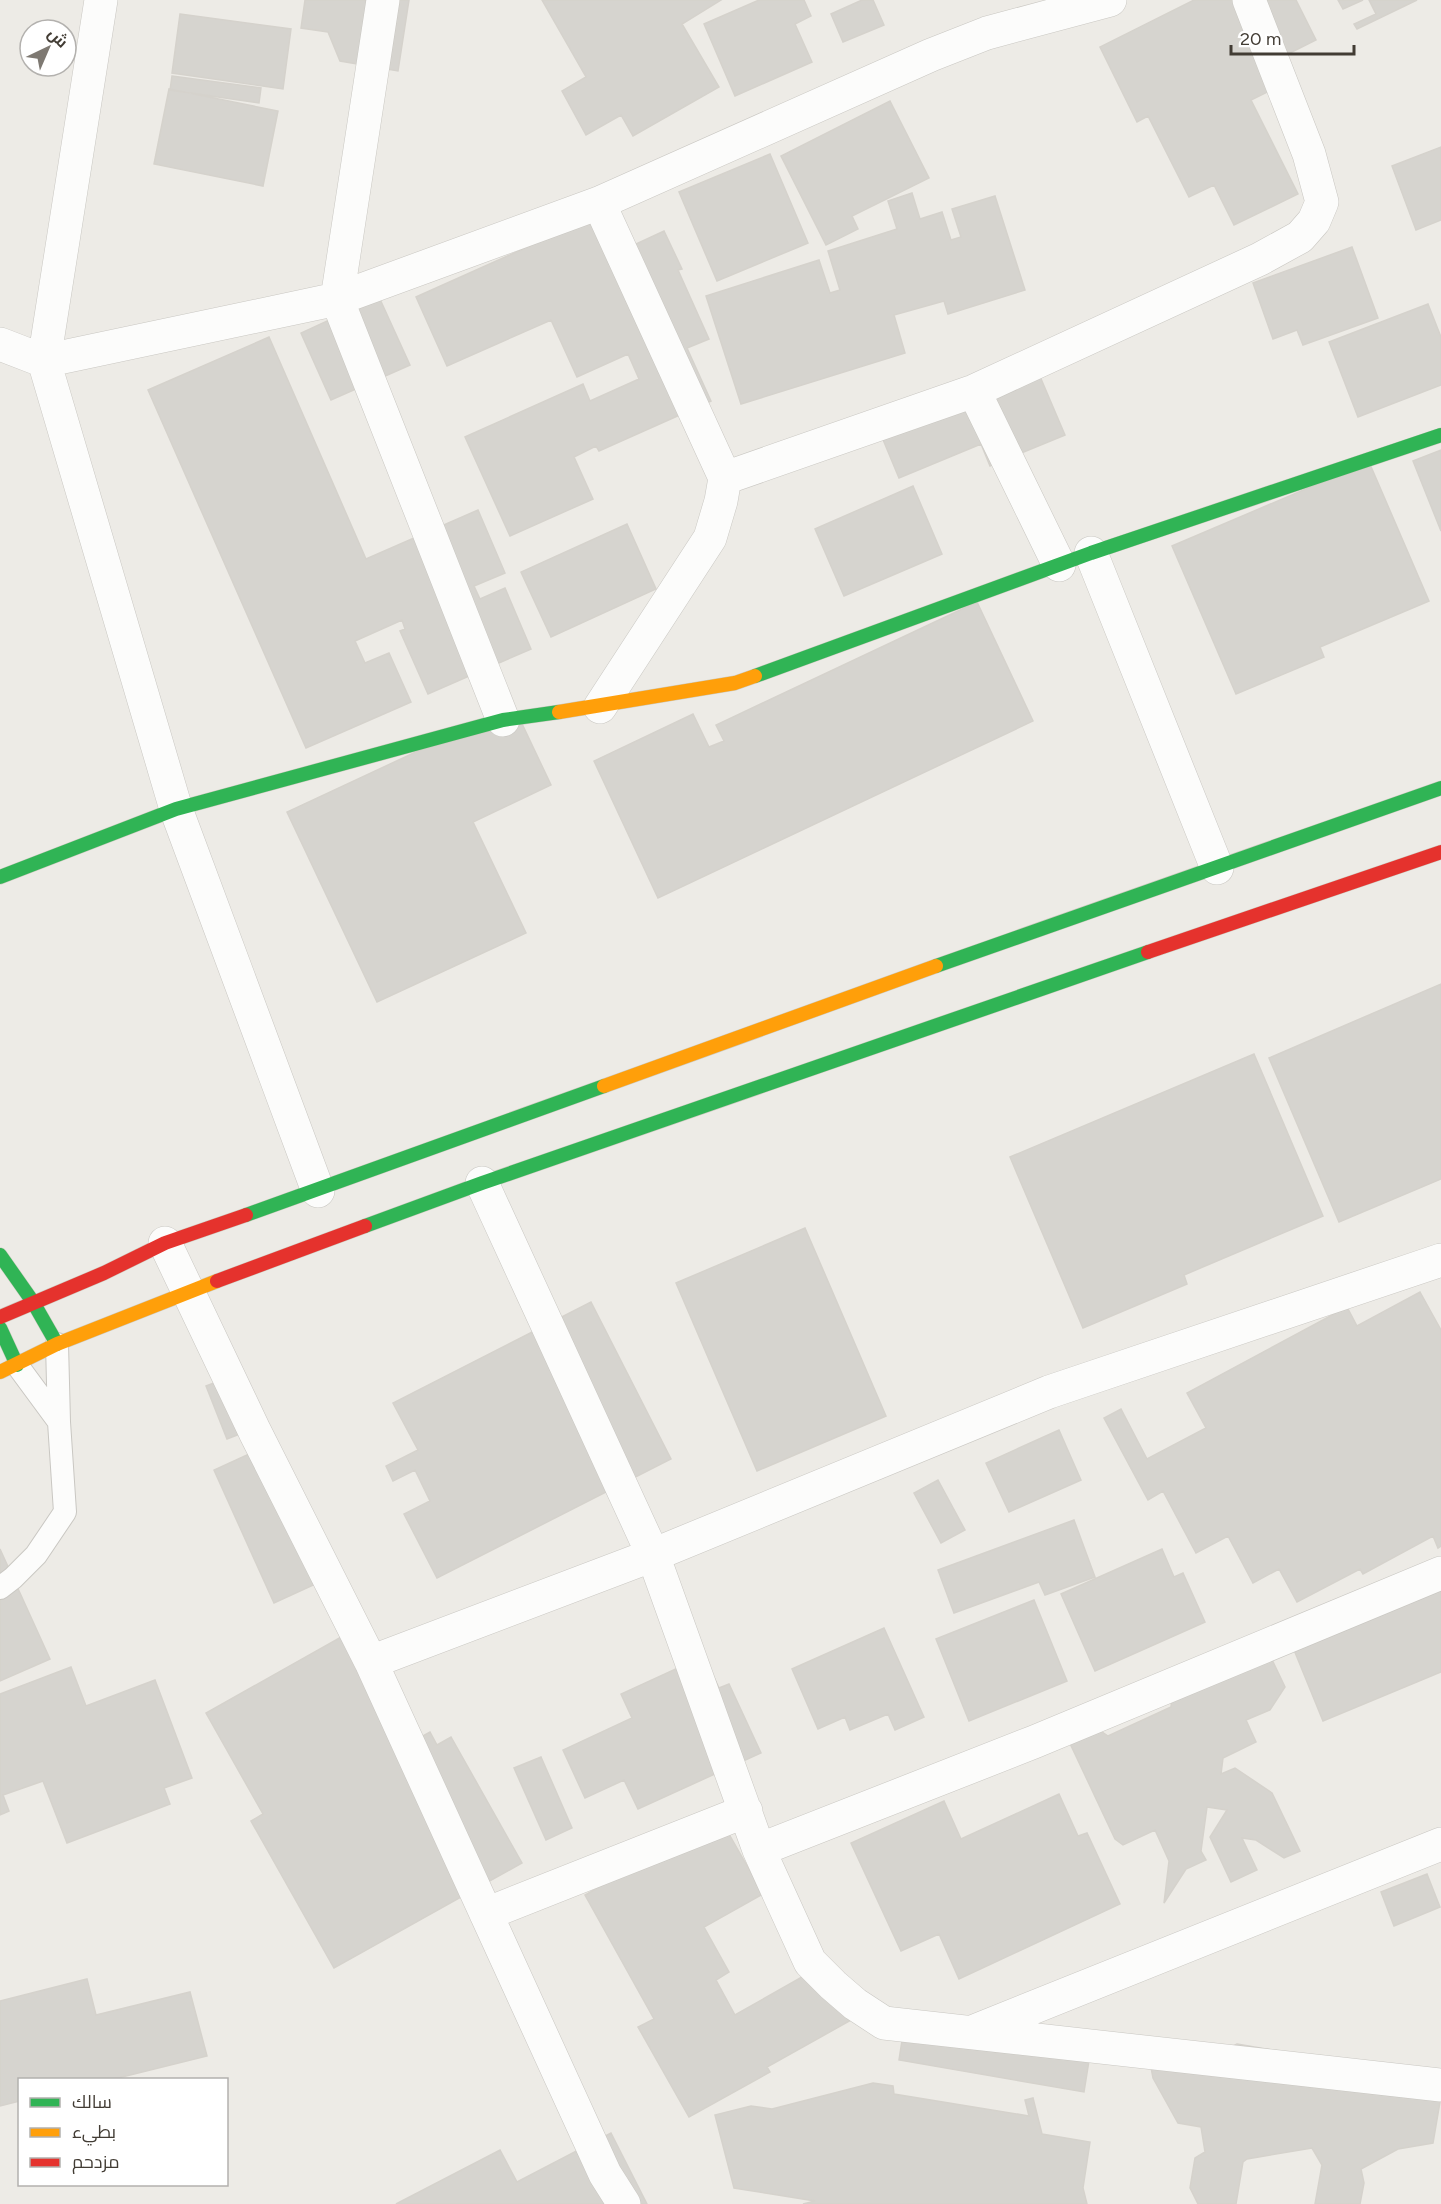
<svg xmlns="http://www.w3.org/2000/svg" width="1441" height="2204" viewBox="0 0 1441 2204" font-family="Figtree,Cairo,sans-serif">
<rect width="100%" height="100%" fill="#edebe6"/>
<path fill="#d6d4cf" stroke="#d5d2cc" stroke-width="1.5" d="M305,0H409L398,71L340,61L328,32L301,28Z
M542,0H721L682,24L719,87L633,136L621,115L586,135L562,91L586,77Z
M759,0H804L811,16L795,24L812,62L735,96L704,24Z
M862,0H873L884,25L843,42L831,14Z
M1194,0H1296L1316,40L1276,60L1288,82L1251,100L1298,194L1234,225L1214,185L1189,197L1148,116L1137,122L1100,47Z
M1338,0H1363L1343,9Z
M1369,0H1417L1357,29L1354,24L1376,14Z
M180,14L291,29L283,89L172,73Z
M172,76L261,88L259,103L170,90Z
M169,89L278,111L263,186L154,164Z
M890,101L929,178L852,216L858,229L826,245L781,156Z
M1441,147V220L1416,230L1392,166Z
M770,154L808,243L717,281L679,192Z
M912,193L920,219L942,212L951,240L961,237L952,209L995,196L1025,290L948,314L944,301L894,315L905,353L741,404L706,296L819,260L830,293L840,290L828,251L897,229L888,201Z
M617,207L634,245L664,231L682,269L678,270L709,339L687,348L711,401L599,451L596,446L574,457L593,499L510,536L465,437L583,384L590,401L639,379L628,354L577,377L551,320L447,366L416,297Z
M1352,247L1378,318L1303,345L1297,330L1273,339L1253,283Z
M379,297L410,365L331,400L301,333Z
M1428,304L1441,337V385L1358,417L1329,342Z
M269,337L366,559L478,510L505,573L474,586L480,599L505,588L531,649L428,694L400,631L405,629L402,620L355,641L365,663L389,653L411,702L306,748L148,390Z
M1030,353L1065,435L990,466L981,444L899,478L874,418Z
M1441,450V531L1413,461Z
M1369,462L1429,601L1320,647L1324,657L1236,694L1172,546Z
M913,486L942,554L844,596L815,529Z
M627,524L656,589L551,637L521,572Z
M977,602L1033,721L658,898L594,761L693,714L709,747L724,741L716,725Z
M516,711L551,785L473,822L526,933L377,1002L287,812L433,744Z
M1441,984V1179L1339,1222L1269,1058Z
M1254,1054L1323,1216L1184,1275L1187,1284L1083,1328L1010,1157Z
M805,1228L886,1416L757,1471L676,1283Z
M1420,1292L1441,1330V1546L1438,1548L1433,1536L1363,1574L1360,1569L1297,1602L1279,1569L1253,1583L1228,1536L1196,1553L1163,1491L1148,1500L1104,1418L1121,1409L1147,1459L1206,1428L1187,1393L1347,1307L1357,1326Z
M591,1302L671,1459L437,1578L404,1514L430,1501L415,1470L393,1481L386,1466L418,1450L393,1403Z
M230,1377L250,1430L227,1439L206,1386Z
M1059,1430L1081,1480L1009,1512L986,1463Z
M271,1444L331,1577L274,1603L214,1470Z
M938,1480L965,1530L941,1543L914,1493Z
M1074,1520L1095,1577L1045,1595L1039,1582L954,1613L938,1570Z
M0,1549L50,1659L0,1681Z
M1162,1549L1174,1577L1183,1573L1205,1622L1095,1671L1061,1594Z
M1441,1589V1672L1323,1721L1292,1645Z
M1034,1600L1067,1681L969,1721L936,1639Z
M884,1628L924,1717L895,1730L888,1714L850,1730L845,1717L818,1729L792,1669Z
M350,1632L412,1742L430,1732L437,1745L451,1737L522,1863L334,1968L251,1821L263,1814L206,1713Z
M1266,1647L1285,1687L1270,1710L1246,1720L1256,1742L1223,1758L1221,1774L1235,1768L1272,1793L1300,1851L1284,1858L1256,1840L1242,1838L1257,1870L1231,1882L1210,1837L1227,1810L1207,1807L1201,1851L1206,1860L1186,1869L1164,1903L1169,1861L1155,1830L1123,1845L1115,1839L1067,1737L1092,1725L1108,1736L1171,1707L1172,1697Z
M704,1656L719,1688L729,1684L761,1753L638,1809L624,1780L585,1798L563,1750L632,1718L621,1694Z
M71,1667L86,1706L155,1680L192,1778L164,1788L170,1804L67,1843L43,1781L3,1795L9,1811L0,1815V1694Z
M541,1757L572,1828L546,1840L514,1768Z
M1059,1794L1078,1836L1087,1833L1120,1904L959,1979L939,1934L901,1951L851,1843L944,1801L961,1839Z
M725,1827L763,1894L704,1927L729,1972L716,1980L735,2015L823,1965L853,2019L767,2067L770,2072L689,2117L638,2027L654,2019L585,1895L674,1845Z
M1427,1874L1440,1907L1394,1926L1381,1892Z
M87,1979L96,2015L190,1992L207,2056L110,2080H20V2101L0,2106V2001Z
M906,2015L1091,2048L1084,2092L899,2060Z
M1237,2044L1284,2052L1441,2096L1433,2143L1398,2149L1361,2169L1364,2183L1360,2204H1315L1322,2165L1312,2148L1247,2159L1243,2162L1236,2204H1198L1190,2188L1195,2158L1205,2152L1201,2127L1178,2123L1153,2078L1150,2062L1231,2047Z
M873,2083L893,2086L894,2094L1029,2116L1025,2100L1033,2098L1042,2134L1090,2142L1083,2188L1087,2204H803L815,2201L734,2188L715,2115L751,2106L772,2109Z
M611,2133L647,2204H396L500,2150L517,2182Z"/>
<g fill="none" stroke-linecap="round" stroke-linejoin="round">
<defs>
<path id="lane" d="M17,1365L59,1422
M0,1588L13,1578L36,1555L65,1512L59,1422L57,1344"/>
<path id="street" d="M101,0L44,361L337,299L599,203L931,55L987,33L1110,0
M383,0L337,299L503,720
M599,203L725,478
M0,344L44,361L176,809L318,1191
M974,391L1059,565
M1091,553L1217,868
M600,707L710,538L721,501L725,478L974,391L1260,259L1300,237L1314,221L1322,202L1309,154L1249,0
M482,1183L653,1555L759,1850L810,1962L833,1985L855,2004L884,2023L1441,2085
M165,1243L255,1432L371,1662L605,2174L624,2204
M371,1662L653,1555L1049,1392L1441,1260
M759,1850L1034,1742L1441,1573
M486,1914L746,1811
M972,2032L1441,1844"/>
<path id="fast" d="M755,676L1091,553L1441,435
M0,877L176,809L503,720L559,712
M936,966L1441,788
M246,1215L604,1086
M365,1226L482,1183L1148,952
M0,1255L33,1302L57,1344
M0,1328L17,1365"/>
<path id="slow" d="M559,712L735,683L755,676
M604,1086L936,966
M0,1372L57,1344L217,1281"/>
<path id="jam" d="M1148,952L1441,852
M217,1281L365,1226
M0,1317L104,1273L165,1243L246,1215"/>
</defs>
<use href="#lane" stroke="#c9c7c2" stroke-width="24"/>
<use href="#street" stroke="#c9c7c2" stroke-width="34"/>
<use href="#fast" stroke="#cdcabf" stroke-width="15"/>
<use href="#slow" stroke="#cdcabf" stroke-width="15"/>
<use href="#jam" stroke="#cdcabf" stroke-width="15"/>
<use href="#lane" stroke="#fcfcfb" stroke-width="22"/>
<use href="#street" stroke="#fcfcfb" stroke-width="33"/>
<use href="#fast" stroke="#30b455" stroke-width="14"/>
<use href="#slow" stroke="#ff9f0a" stroke-width="14"/>
<use href="#jam" stroke="#e5322d" stroke-width="14"/>
</g>
<rect x="18" y="2078" width="210" height="108" fill="#ffffff" stroke="#b3b1ae" stroke-width="1.5"/>
<rect x="30" y="2098" width="30" height="9" fill="#30b455" stroke="#b3b1ae" stroke-width="1.5"/>
<text x="72" y="2108" font-size="18" fill="#423c34">سالك</text>
<rect x="30" y="2128" width="30" height="9" fill="#ff9f0a" stroke="#b3b1ae" stroke-width="1.5"/>
<text x="72" y="2138" font-size="18" fill="#423c34">بطيء</text>
<rect x="30" y="2158" width="30" height="9" fill="#e5322d" stroke="#b3b1ae" stroke-width="1.5"/>
<text x="72" y="2168" font-size="18" fill="#423c34">مزدحم</text>
<g transform="translate(48 48) rotate(44)"><circle r="28" fill="#ffffff" stroke="#b3b1ae" stroke-width="1.5"/>
<path d="M0-4.5L10 22L0 15L-10 22Z" fill="#7e7972"/>
<text y="-9" font-size="16" font-weight="bold" text-anchor="middle" fill="#423c34">ش</text>
</g>
<path d="M1231 45v9h123v-9" fill="none" stroke="#423c34" stroke-width="3"/>
<text x="1240" y="45" font-size="18" fill="#423c34" stroke="#ffffff" stroke-width="4.5" paint-order="stroke">20 m</text>
</svg>
